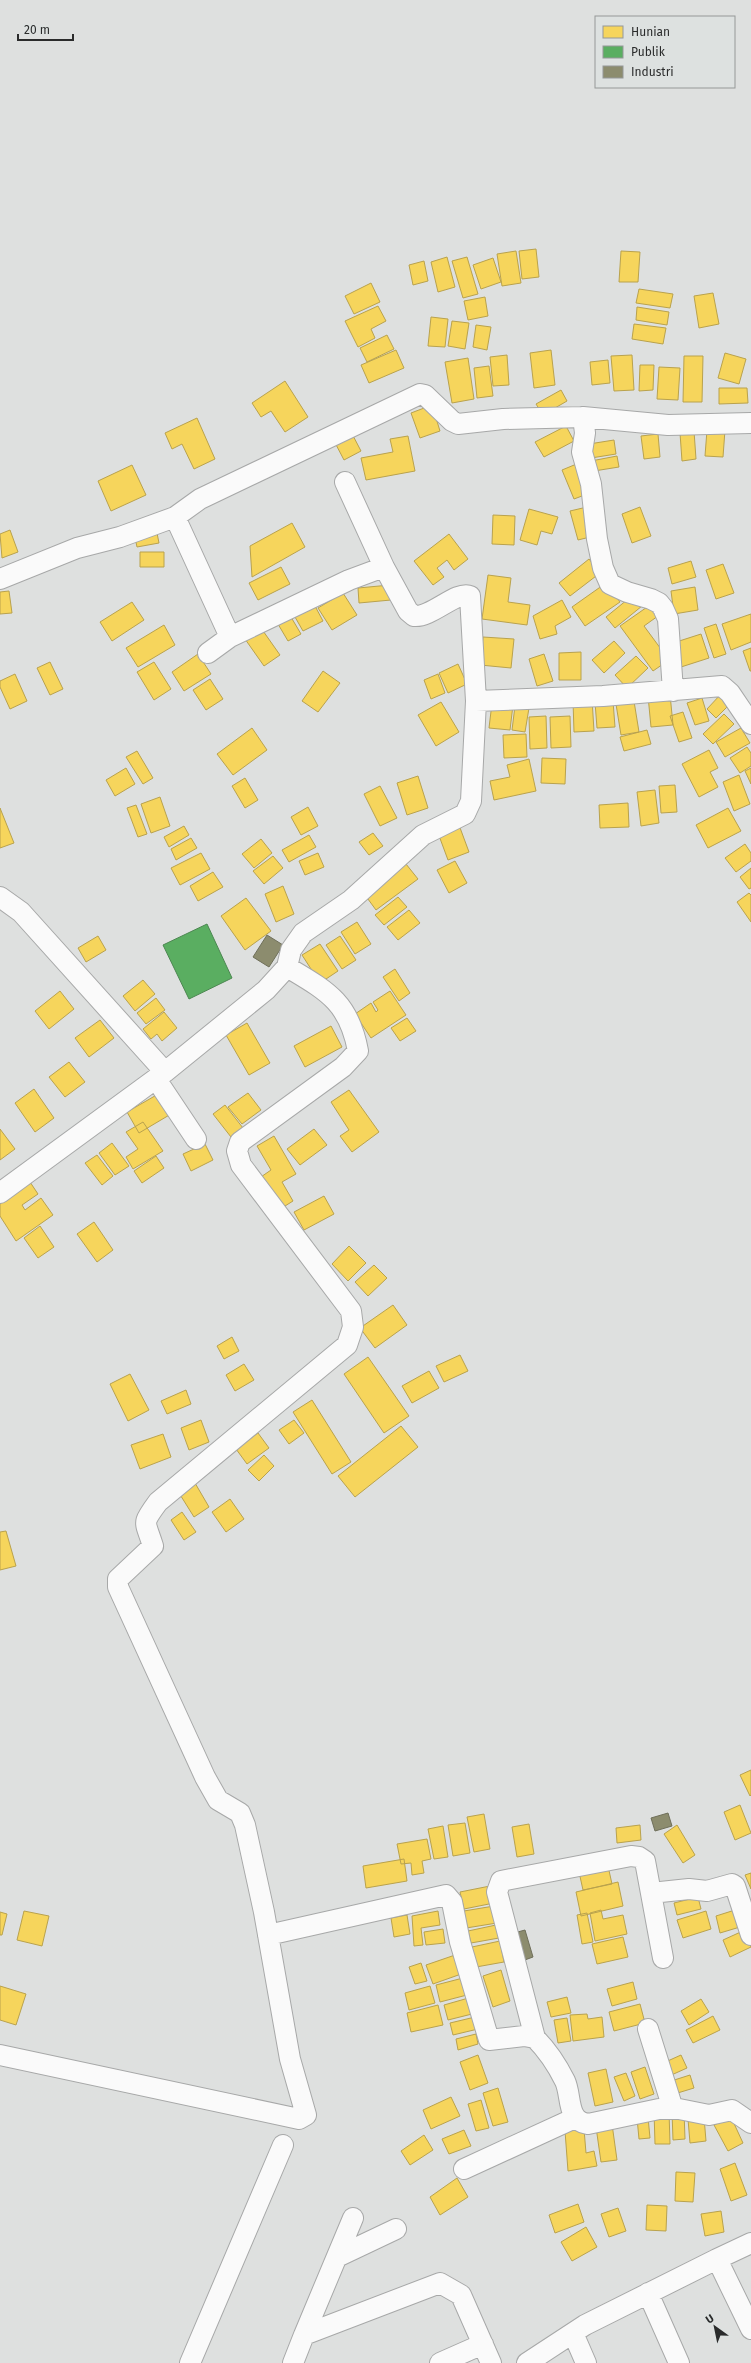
<svg xmlns="http://www.w3.org/2000/svg" width="751" height="2363" viewBox="0 0 751 2363" font-family="'Fira Sans',sans-serif">
<rect width="100%" height="100%" fill="#dee0df"/>
<path fill="#f6d55c" stroke="#b9a24d" d="M536,249L539,277L522,279L519,251Z
M516,251L521,283L502,286L497,254Z
M621,251L640,252L638,282H619Z
M447,257L455,287L438,292L431,262Z
M467,257L478,294L463,298L452,261Z
M493,258L501,282L481,289L473,265Z
M424,261L428,281L413,285L409,265Z
M371,283L380,302L354,314L345,296Z
M639,289L673,294L670,308L636,303Z
M713,293L719,324L699,328L694,296Z
M485,297L488,316L468,320L464,301Z
M378,306L386,321L371,329L375,338L358,347L345,321Z
M637,307L669,312L667,325L636,320Z
M431,317L448,319L445,347L428,346Z
M452,321L469,323L465,349L448,346Z
M634,324L666,328L663,344L632,339Z
M476,325L491,327L487,350L473,347Z
M387,335L394,349L367,362L360,348Z
M396,350L404,368L369,383L361,365Z
M551,350L555,385L534,388L530,353Z
M725,353L746,359L739,384L718,378Z
M507,355L509,385L493,386L490,357Z
M632,355L634,390L614,391L611,356Z
M684,356H703L702,402H683Z
M468,358L474,399L452,403L445,362Z
M608,360L610,383L592,385L590,362Z
M640,365H654L653,390L639,391Z
M489,366L493,396L477,398L474,368Z
M659,367L680,368L678,400L657,399Z
M285,381L308,417L285,432L271,411L261,417L252,403Z
M719,388H747L748,403L719,404Z
M561,390L567,401L543,415L536,404Z
M432,405L440,431L420,438L411,413Z
M197,418L215,459L194,469L182,444L172,449L165,433Z
M566,426L574,441L544,457L535,442Z
M349,428L361,451L344,460L332,437Z
M707,430H725L723,457L705,456Z
M694,431L696,459L682,461L680,433Z
M658,434L660,457L644,459L641,436Z
M408,436L415,471L366,480L361,458L393,452L390,439Z
M614,440L616,454L591,458L589,444Z
M617,456L619,467L594,471L591,461Z
M579,463L590,493L574,499L562,470Z
M132,465L146,495L111,511L98,481Z
M587,507L594,536L578,540L570,511Z
M640,507L651,536L632,543L622,514Z
M529,509L558,517L552,534L541,531L537,545L520,540Z
M493,515L515,516L514,545L492,544Z
M292,523L305,547L252,577L250,546Z
M156,528L159,543L137,547L134,533Z
M10,530L18,552L2,558L0,534Z
M449,534L468,559L454,570L447,560L437,568L444,577L433,585L414,561Z
M140,552H164V567H140Z
M589,559L600,573L570,596L559,583Z
M691,561L696,577L672,584L668,568Z
M723,564L734,593L716,599L706,570Z
M281,567L290,584L258,600L249,583Z
M488,575L511,578L508,602L530,605L527,625L482,619Z
M606,583L620,602L585,626L572,607Z
M390,585L391,600L359,603L358,588Z
M695,587L698,610L674,614L671,591Z
M9,591L12,613L0,614V592Z
M343,593L357,615L332,630L318,608Z
M633,595L642,606L615,628L606,617Z
M562,600L571,617L555,626L557,634L540,639L533,616Z
M132,602L144,620L112,641L100,622Z
M650,605L658,616L644,626L669,660L653,671L620,626Z
M315,606L323,621L303,631L295,617Z
M288,612L301,634L288,641L275,619Z
M751,614V642L731,650L722,624Z
M716,624L726,654L714,658L704,628Z
M164,625L175,645L138,667L126,648Z
M261,628L280,655L264,666L245,639Z
M701,634L709,658L681,667L673,643Z
M483,637L514,639L511,668L480,665Z
M614,641L625,653L604,673L592,660Z
M751,648V671H750L743,651Z
M581,652V680H559V653Z
M198,654L211,674L184,691L172,672Z
M544,654L553,681L537,686L529,659Z
M636,656L648,668L627,688L615,675Z
M50,662L63,689L50,695L37,668Z
M154,662L171,689L154,700L137,672Z
M458,664L467,684L448,693L439,673Z
M323,671L340,683L318,712L302,701Z
M15,674L27,701L10,709L0,687V681Z
M438,674L445,693L431,699L424,680Z
M210,679L223,699L206,710L193,690Z
M670,694L673,725L651,727L648,696Z
M721,694L731,703L716,718L707,709Z
M633,695L639,732L621,735L615,698Z
M702,698L709,721L695,725L687,703Z
M592,699L594,731L574,732L573,701Z
M613,701L615,727L597,728L595,702Z
M441,702L459,732L436,746L418,715Z
M492,703L513,705L510,730L489,728Z
M515,706L529,708L525,732L512,730Z
M683,712L692,738L679,742L670,716Z
M724,714L734,724L713,744L703,734Z
M546,716L547,748L530,749L529,717Z
M570,716L571,747L551,748L550,717Z
M252,728L267,750L233,775L217,754Z
M741,728L750,743L725,757L716,742Z
M647,730L651,744L624,751L620,737Z
M526,734L527,757L504,758L503,735Z
M747,747L751,753V766L740,773L730,758Z
M709,750L718,768L710,772L718,787L699,797L682,764Z
M137,751L153,778L143,784L126,757Z
M542,758L566,759L565,784L541,783Z
M529,759L536,791L494,800L490,781L510,777L507,765Z
M126,768L135,784L115,796L106,780Z
M751,768V784L745,771Z
M739,775L750,804L734,811L723,782Z
M418,776L428,808L407,815L397,783Z
M245,778L258,800L245,808L232,786Z
M675,785L677,812L661,813L659,786Z
M380,786L397,818L380,826L364,794Z
M655,790L659,823L641,826L637,792Z
M160,797L170,826L151,833L141,804Z
M628,803L629,827L600,828L599,805Z
M136,805L147,834L138,837L127,808Z
M308,807L318,826L301,835L291,817Z
M0,808L14,843L0,848Z
M728,808L741,831L708,848L696,825Z
M459,825L469,852L448,860L438,833Z
M184,826L189,835L169,847L164,837Z
M373,833L383,846L369,855L359,842Z
M309,835L316,847L289,862L282,850Z
M191,838L197,848L176,860L171,849Z
M261,839L272,853L254,868L242,854Z
M745,844L751,853V861L736,872L725,858Z
M201,853L210,869L180,885L171,868Z
M318,853L324,867L305,875L299,861Z
M273,856L283,868L264,884L253,871Z
M455,861L467,883L449,893L437,870Z
M406,864L418,879L376,910L365,895Z
M751,868V888L749,889L740,877Z
M213,872L223,887L198,901L190,886Z
M283,886L294,914L276,922L265,894Z
M749,893L751,895V922L737,902Z
M398,897L407,907L384,925L375,915Z
M246,898L271,931L245,950L221,916Z
M409,910L420,923L398,940L387,927Z
M357,922L371,944L355,954L341,932Z
M98,936L106,950L86,962L78,948Z
M340,936L356,960L342,969L326,945Z
M320,944L338,971L320,983L302,955Z
M395,969L410,993L399,1001L383,977Z
M143,980L155,994L135,1011L123,996Z
M60,991L74,1009L49,1029L35,1011Z
M390,991L406,1015L371,1038L355,1014L371,1003L376,1012L378,1010L373,1002Z
M156,998L165,1010L146,1024L137,1013Z
M164,1012L177,1028L162,1041L157,1034L151,1039L143,1029Z
M407,1018L416,1031L400,1041L391,1028Z
M100,1020L114,1038L89,1057L75,1038Z
M247,1023L270,1063L249,1075L226,1035Z
M331,1026L342,1047L305,1067L294,1046Z
M69,1062L85,1082L65,1097L49,1077Z
M34,1089L54,1118L35,1132L15,1103Z
M349,1090L379,1132L352,1152L340,1136L349,1130L331,1102Z
M160,1093L171,1114L139,1133L127,1112Z
M248,1093L261,1110L242,1124L228,1107Z
M225,1105L243,1128L231,1137L213,1114Z
M143,1122L163,1151L133,1169L126,1157L138,1149L126,1132Z
M0,1129L15,1149L0,1160Z
M314,1129L327,1145L300,1165L287,1149Z
M274,1136L296,1174L282,1182L293,1201L277,1211L258,1179L271,1170L257,1146Z
M112,1143L129,1166L115,1175L99,1153Z
M205,1144L213,1160L191,1171L183,1154Z
M97,1155L113,1176L102,1185L85,1163Z
M156,1156L164,1168L142,1183L134,1171Z
M26,1176L38,1194L22,1205L25,1210L41,1198L53,1215L16,1241L0,1216V1195Z
M324,1196L334,1214L304,1230L294,1212Z
M94,1222L113,1250L97,1262L77,1234Z
M40,1226L54,1247L38,1258L24,1238Z
M349,1246L366,1263L348,1281L332,1264Z
M374,1265L387,1278L368,1296L355,1282Z
M393,1305L407,1325L375,1348L360,1328Z
M232,1337L239,1351L224,1359L217,1346Z
M460,1355L468,1371L444,1382L436,1366Z
M368,1357L409,1416L384,1433L344,1374Z
M244,1364L254,1380L235,1391L226,1375Z
M429,1371L439,1388L412,1403L402,1386Z
M130,1374L149,1410L128,1421L110,1384Z
M186,1390L191,1404L167,1414L161,1401Z
M312,1400L351,1462L332,1474L293,1412Z
M201,1420L209,1442L189,1450L181,1428Z
M294,1420L304,1433L289,1444L279,1430Z
M401,1426L418,1447L355,1497L338,1476Z
M258,1433L269,1448L247,1464L236,1449Z
M163,1434L171,1457L140,1469L131,1445Z
M264,1455L274,1466L259,1481L248,1470Z
M195,1483L209,1507L194,1517L179,1493Z
M230,1499L244,1519L226,1532L212,1512Z
M182,1512L196,1532L184,1540L171,1520Z
M6,1531L16,1566L0,1570V1532Z
M751,1770V1795L750,1796L740,1775Z
M740,1805L751,1833L735,1840L724,1812Z
M484,1814L490,1849L474,1852L467,1817Z
M465,1823L470,1853L453,1856L448,1825Z
M529,1824L534,1854L517,1857L512,1827Z
M640,1825L641,1840L617,1843L616,1828Z
M677,1825L695,1855L683,1863L664,1834Z
M443,1826L448,1857L434,1859L428,1829Z
M427,1839L431,1859L422,1861L424,1873L412,1875L411,1863L401,1864L397,1844Z
M404,1859L407,1881L366,1888L363,1866Z
M608,1866L612,1884L583,1890L579,1872Z
M751,1873V1889L745,1875Z
M618,1882L623,1906L581,1916L576,1892Z
M490,1886L494,1903L464,1909L460,1892Z
M698,1897L701,1909L677,1915L674,1903Z
M494,1906L497,1923L460,1929L458,1912Z
M601,1910L603,1919L623,1915L627,1934L595,1941L590,1913Z
M735,1910L740,1927L720,1933L716,1916Z
M24,1911L49,1916L42,1946L17,1940Z
M438,1911L440,1925L421,1928L423,1945L414,1946L412,1916Z
M706,1911L711,1929L683,1938L677,1920Z
M0,1912L7,1914L2,1935H0Z
M587,1913L593,1942L582,1944L577,1915Z
M407,1915L410,1934L394,1937L391,1918Z
M496,1925L499,1938L471,1943L468,1931Z
M443,1929L445,1943L426,1945L424,1932Z
M745,1930L751,1947L730,1957L723,1940Z
M623,1937L628,1957L597,1964L592,1944Z
M500,1941L504,1962L476,1967L472,1947Z
M458,1954L464,1973L433,1984L426,1965Z
M421,1963L427,1981L415,1984L409,1967Z
M501,1970L510,2001L493,2007L483,1976Z
M463,1978L467,1995L440,2002L436,1985Z
M633,1982L637,1999L612,2006L607,1989Z
M0,1986L26,1994L16,2025L0,2020Z
M430,1986L435,2003L409,2010L405,1993Z
M472,1997L476,2013L448,2020L444,2005Z
M567,1997L571,2013L551,2017L547,2002Z
M701,1999L709,2012L689,2025L681,2011Z
M640,2004L645,2023L614,2031L609,2012Z
M438,2005L443,2025L411,2032L407,2013Z
M587,2014L588,2019L602,2017L604,2037L573,2041L570,2015Z
M713,2016L720,2030L693,2043L686,2030Z
M475,2017L478,2029L453,2035L450,2023Z
M567,2018L571,2041L558,2043L554,2020Z
M476,2034L478,2044L458,2050L456,2039Z
M478,2055L488,2083L470,2090L460,2062Z
M681,2055L687,2068L667,2077L661,2064Z
M645,2067L654,2094L640,2099L631,2072Z
M606,2069L613,2102L595,2106L588,2073Z
M626,2073L635,2096L624,2101L614,2077Z
M690,2075L694,2088L671,2095L668,2082Z
M498,2088L508,2122L493,2126L483,2093Z
M451,2097L460,2116L431,2129L423,2110Z
M481,2100L489,2128L476,2131L468,2104Z
M654,2111H669L670,2144H655Z
M684,2111L685,2139L673,2140L672,2112Z
M648,2117L650,2138L639,2139L637,2118Z
M704,2117L706,2141L690,2143L688,2119Z
M731,2117L743,2143L728,2151L714,2125Z
M612,2124L617,2160L601,2162L596,2127Z
M584,2129L586,2153L594,2151L597,2166L568,2171L565,2131Z
M464,2130L471,2146L449,2154L442,2139Z
M424,2135L433,2150L410,2165L401,2151Z
M735,2163L747,2195L731,2201L720,2169Z
M676,2172L695,2173L693,2202L675,2201Z
M457,2178L468,2197L440,2215L430,2197Z
M578,2204L584,2222L555,2233L549,2215Z
M647,2205L667,2206L666,2231L646,2230Z
M618,2208L626,2231L609,2237L601,2214Z
M721,2211L724,2232L705,2236L701,2214Z
M586,2227L597,2247L572,2261L561,2242Z"/>
<path fill="#5aae61" stroke="#4c8751" d="M207,924L232,978L189,999L163,945Z"/>
<path fill="#8c8c6e" stroke="#6f6f5a" d="M267,935L283,945L269,967L253,957Z
M668,1813L672,1826L655,1831L651,1818Z
M525,1930L533,1957L522,1961L514,1933Z"/>
<g fill="none" stroke-linecap="round" stroke-linejoin="round">
<defs>
<path id="minor" d="M345,482L384,567
M175,517L230,637
M0,579L77,548L120,537L175,517L200,499L420,394L425,395L452,421L458,424L503,419L583,417
M673,691L668,619L663,608L659,603L651,599L627,592L610,584L603,568L597,539L591,484L582,452L585,433L583,417L668,425L751,423
M476,701L603,696L722,686L730,693L751,724
M0,897L21,912L165,1072
M156,1079L196,1139
M0,1193L165,1072L266,990L287,967L291,950L303,933L351,900L423,835L465,814L471,801L476,701L470,596C457,590 431,618 414,616L408,611L384,567L349,580L230,637L208,653
M651,1893L689,1889L707,1891L732,1884L735,1886L751,1935
M268,1935L446,1895L452,1902L460,1942L489,2040L524,2036L535,2038C546,2049 558,2067 565,2081C572,2096 566,2121 588,2124L659,2109H679L709,2115L732,2110L751,2123
M648,2029L673,2109
M535,2038L497,1892L501,1881L631,1856L639,1857L645,1861L663,1958
M0,2055L299,2119L306,2115L290,2059L264,1912L245,1825L240,1813L218,1800L205,1777L118,1587V1579L153,1546C145,1520 141,1525 158,1502L347,1345L353,1327L351,1311L241,1165L237,1151L240,1142L343,1067L358,1051C349,1002 327,991 287,967
M464,2169L575,2118
M353,2218L304,2335L440,2283L461,2295L491,2363
M337,2257L396,2229
M717,2259L751,2243
M648,2293L679,2363
M573,2333L586,2363
M190,2363L283,2145
M293,2363L304,2335
M440,2363L483,2344
M527,2363L585,2325L717,2259L751,2329"/>
</defs>
<use href="#minor" stroke="#a7a8a8" stroke-width="22"/>
<use href="#minor" stroke="#fafafa" stroke-width="20"/>
</g>
<rect x="595" y="16" width="140" height="72" fill="#dde1e0" stroke="#959898"/>
<rect x="603" y="26" width="20" height="12" fill="#f6d55c" stroke="#959898"/>
<text x="631" y="36" font-size="12" fill="#2a2b2b">Hunian</text>
<rect x="603" y="46" width="20" height="12" fill="#5aae61" stroke="#959898"/>
<text x="631" y="56" font-size="12" fill="#2a2b2b">Publik</text>
<rect x="603" y="66" width="20" height="12" fill="#8c8c6e" stroke="#959898"/>
<text x="631" y="76" font-size="12" fill="#2a2b2b">Industri</text>
<g transform="translate(715 2327) rotate(327)" stroke="#dde1e0" stroke-width="3" paint-order="stroke">
<path d="M0-3L7 15L0 10L-7 15Z" fill="#2a2b2b"/>
<text y="-6" font-size="11" font-weight="bold" text-anchor="middle" fill="#2a2b2b">U</text>
</g>
<path d="M18 34v6h55v-6" fill="none" stroke="#2a2b2b" stroke-width="2"/>
<text x="24" y="34" font-size="12" fill="#2a2b2b" stroke="#dde1e0" stroke-width="3" paint-order="stroke">20 m</text>
</svg>
